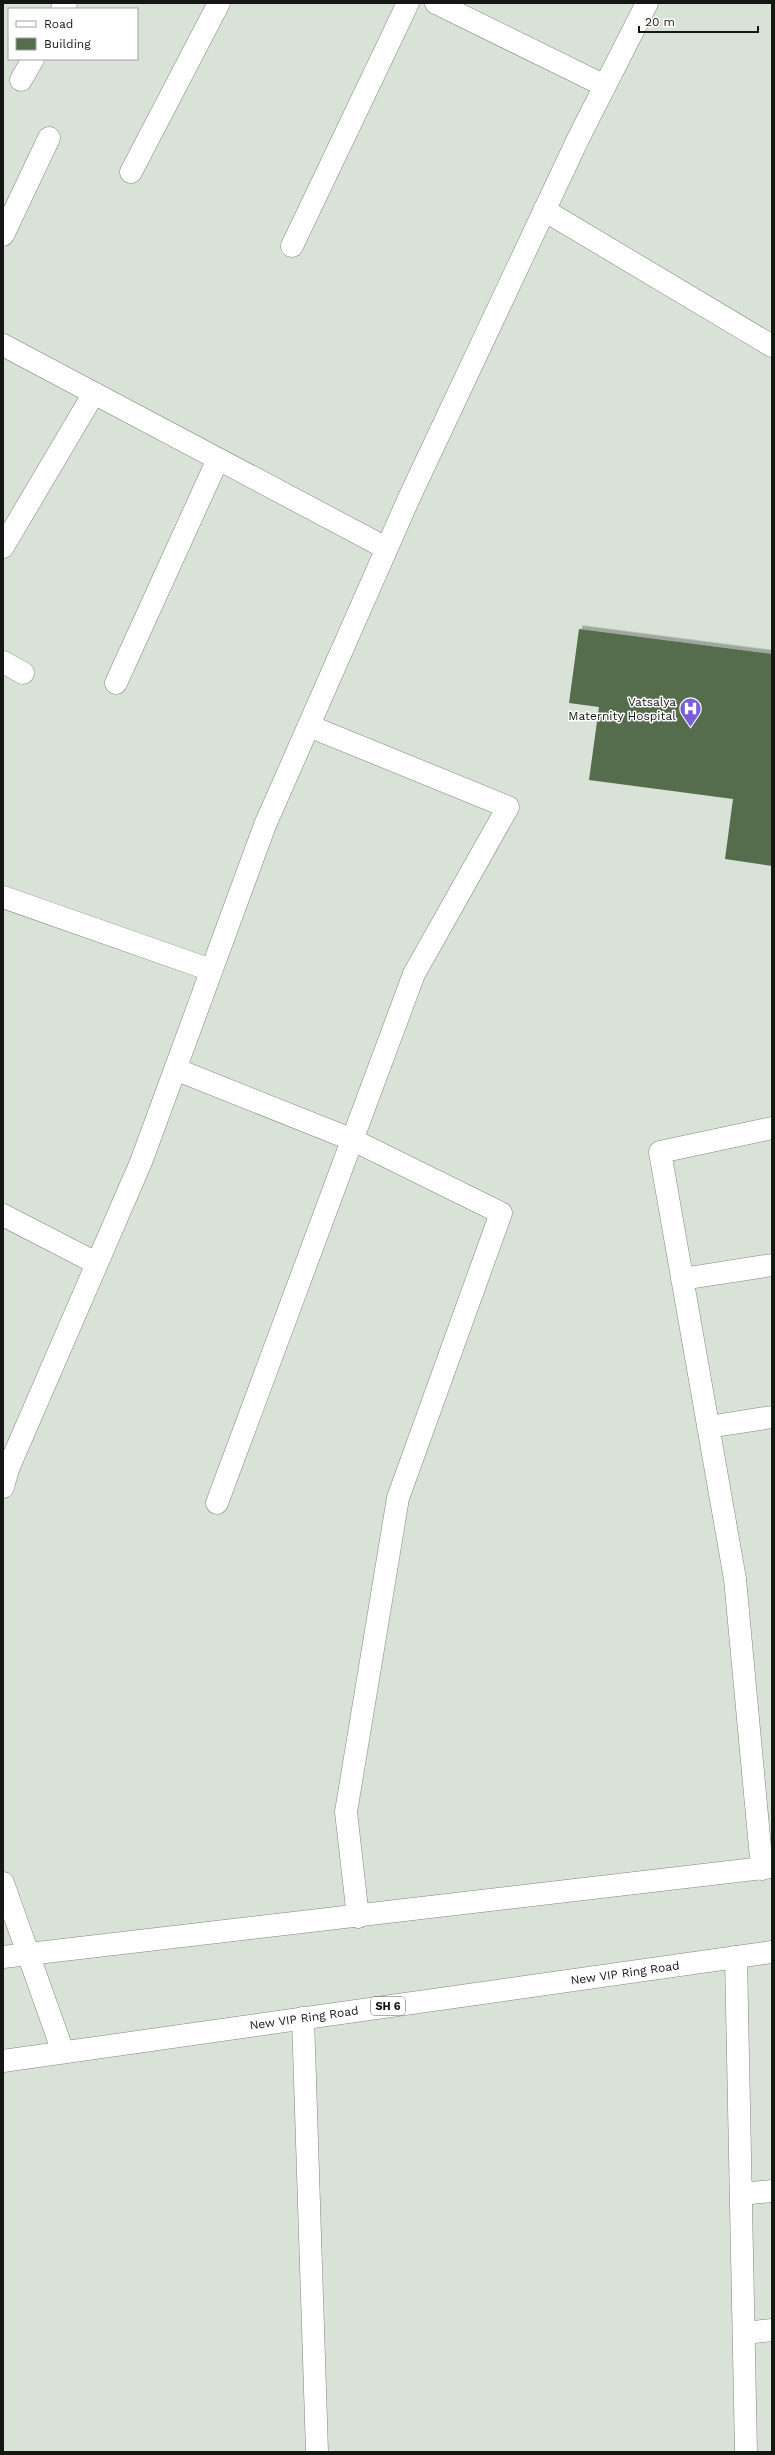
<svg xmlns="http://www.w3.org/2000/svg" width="775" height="2455" viewBox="0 0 775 2455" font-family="'Work Sans',sans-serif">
<defs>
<filter id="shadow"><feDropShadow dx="3.5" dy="-3.5" stdDeviation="0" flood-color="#0004"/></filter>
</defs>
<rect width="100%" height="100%" fill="#d9e2d6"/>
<path fill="#546d4d" filter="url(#shadow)" d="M579,629L772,654V866L725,859L733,799L589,780L599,707L569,703Z"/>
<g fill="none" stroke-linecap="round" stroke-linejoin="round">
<defs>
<path id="minor" d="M436,3L605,86
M62,9L66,3
M21,80L33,59
M131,172L219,3
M544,210L772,346
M3,235L49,138
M292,246L408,3
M3,345L386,548
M3,547L94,393
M3,662L23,673
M116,683L218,459
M3,897L211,970
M175,1069L353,1140L501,1213L398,1498L346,1812L358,1917
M3,1215L96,1263
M682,1279L772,1265
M708,1427L772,1417
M3,1487L8,1469L141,1162L265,825L409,498L578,139L647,3
M217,1503L414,974L508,807L309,726
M762,1869L735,1579L660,1152L772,1128
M3,1883L63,2052
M736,1957L746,2452
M303,2018L317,2452
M741,2194L772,2191
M744,2333L772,2330"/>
<path id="major" d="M3,1957L772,1867
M3,2061L772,1952"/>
</defs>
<use href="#minor" stroke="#7f887c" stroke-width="23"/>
<use href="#major" stroke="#7f887c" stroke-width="23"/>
<use href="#minor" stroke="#fff" stroke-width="22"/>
<use href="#major" stroke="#fff" stroke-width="22"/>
</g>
<defs>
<symbol id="hospital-pin" viewBox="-11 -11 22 30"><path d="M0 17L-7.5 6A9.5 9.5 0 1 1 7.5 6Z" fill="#775fd9" stroke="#fff"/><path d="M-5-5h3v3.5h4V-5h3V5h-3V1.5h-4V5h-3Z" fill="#fff"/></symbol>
</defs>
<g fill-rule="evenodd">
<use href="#hospital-pin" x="678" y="696" width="25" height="34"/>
</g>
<g text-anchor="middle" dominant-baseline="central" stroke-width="3" stroke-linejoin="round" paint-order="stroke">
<rect fill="#fff" stroke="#5a5d5a" stroke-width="1" x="371" y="1997" width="34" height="18" rx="3"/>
<g font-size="11" font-weight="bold" fill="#141713">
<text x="388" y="2006">SH 6</text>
</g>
<g font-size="12" fill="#141713" stroke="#fff" text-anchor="end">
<text x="676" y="702">Vatsalya<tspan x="676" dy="14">Maternity Hospital</tspan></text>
</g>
<g font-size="12" fill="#141713" stroke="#fff">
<text transform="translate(625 1973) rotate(-8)">New VIP Ring Road</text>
<text transform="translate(304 2018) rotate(-8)">New VIP Ring Road</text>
</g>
</g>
<rect width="775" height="2455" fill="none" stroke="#141713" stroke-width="8"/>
<rect x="8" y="8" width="130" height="52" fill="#ffffff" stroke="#a1a2a1"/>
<rect x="16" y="21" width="20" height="6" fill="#ffffff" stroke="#a1a2a1"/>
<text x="44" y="28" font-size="12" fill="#141713">Road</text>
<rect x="16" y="38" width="20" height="12" fill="#546d4d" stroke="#a1a2a1"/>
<text x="44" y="48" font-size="12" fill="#141713">Building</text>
<path d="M639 26v6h119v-6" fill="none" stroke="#141713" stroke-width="2"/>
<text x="645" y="26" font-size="12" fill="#141713" stroke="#ffffff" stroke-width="3" paint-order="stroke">20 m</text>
</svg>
